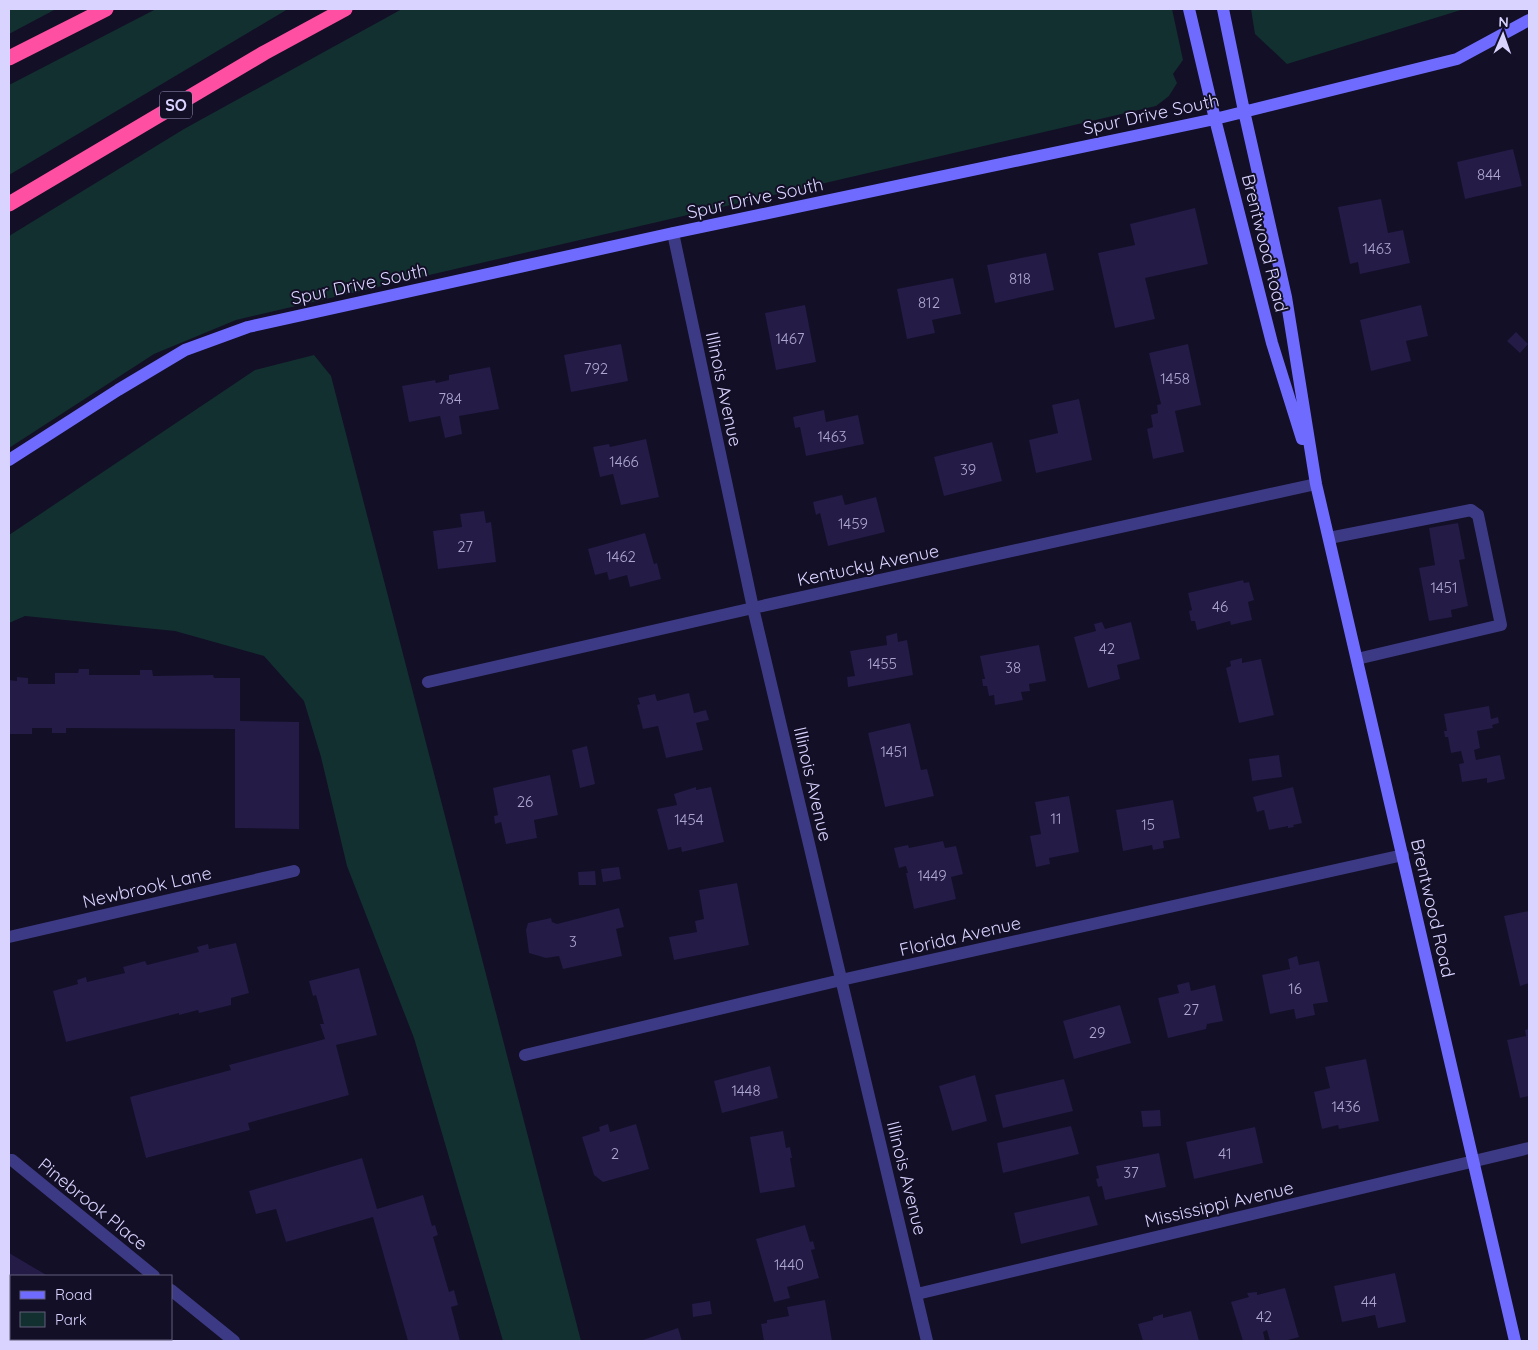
<svg xmlns="http://www.w3.org/2000/svg" width="1538" height="1350" viewBox="0 0 1538 1350" font-family="Quicksand,sans-serif">
<rect width="100%" height="100%" fill="#130f26"/>
<path fill="#12302f" d="M9,9H56L9,34Z
M156,9H288L9,175V85Z
M402,9H1172L1183,60L1173,74L1177,83L1169,96L1156,106L236,320L154,354L9,448V236L184,129Z
M1251,9H1464L1287,64L1255,34Z
M314,355L331,376L581,1341H503L414,1038L347,866L321,757L304,701L264,656L175,631L25,616L9,623V535L255,370Z"/>
<path fill="#241b47" d="M1513,149L1522,186L1465,199L1457,162Z
M1381,199L1388,233L1403,230L1410,263L1360,274L1358,262L1350,264L1338,207Z
M1195,208L1208,264L1145,278L1155,319L1115,328L1098,253L1135,245L1130,224Z
M1046,253L1054,290L995,303L987,265Z
M953,278L961,314L932,320L935,333L907,339L897,289Z
M805,305L816,362L776,370L765,313Z
M1421,305L1428,336L1406,341L1411,361L1371,371L1360,320Z
M1516,332L1528,344L1520,353L1507,341Z
M621,344L628,381L571,392L564,355Z
M1188,344L1201,405L1175,411L1184,452L1153,459L1147,429L1153,427L1151,415L1158,413L1157,405L1161,404L1149,353Z
M490,367L499,409L459,416L462,434L445,438L440,416L409,422L402,386L435,380L436,383L449,380V375Z
M1079,399L1092,460L1036,473L1029,440L1058,433L1052,405Z
M824,410L826,422L858,415L864,444L806,456L800,427L795,428L793,417Z
M646,439L659,497L621,505L613,474L600,477L593,447L609,444L610,447Z
M992,442L1002,481L944,496L934,457Z
M842,495L845,505L876,497L885,532L828,546L820,513L816,515L813,502Z
M484,511L486,523L491,522L496,562L438,569L433,531L462,527L460,514Z
M1458,523L1465,559L1459,560L1468,606L1451,610L1452,617L1429,621L1419,568L1435,565L1429,528Z
M645,533L654,564L657,563L661,579L630,587L627,575L609,580L607,572L595,575L588,549Z
M1243,580L1244,583L1249,582L1254,600L1248,602L1252,620L1231,625L1230,621L1197,630L1195,621H1191L1189,611L1192,610L1188,593Z
M1102,622L1105,629L1131,622L1140,659L1117,665L1120,679L1088,688L1074,637L1096,631L1094,624Z
M897,633L898,642L907,640L913,675L848,687L847,677L855,676L850,651L887,645L886,636Z
M1039,645L1046,681L1029,684L1030,691L1021,692L1023,700L995,705L994,695L989,696L987,686H983L982,679H985L980,656Z
M1242,658V663L1261,659L1274,715L1239,723L1226,668L1231,666L1230,661Z
M79,669H89V675H140V670H152L153,676L213,675L214,678H240V721L299,722V829L235,828V729L66,728V733H52V728H32V734H9V680L17,681V677L28,678V684H55V673H78Z
M689,693L694,713L706,710L709,720L696,723L703,750L666,758L658,726L643,729L637,705L640,704L638,698L655,694L657,701Z
M1489,706L1491,719L1498,717L1499,723L1492,725L1493,728L1477,731L1480,748L1474,750L1476,760L1500,755L1505,779L1487,783V778L1462,782L1459,764L1464,763L1461,751L1451,753L1448,737H1445L1444,731H1447L1444,714Z
M910,723L921,770L927,769L934,796L885,807L868,733Z
M587,746L595,784L580,788L572,750Z
M1279,755L1282,777L1252,781L1249,759Z
M550,775L558,815L534,820L537,838L506,844L501,822L495,824L494,816L498,815L493,788Z
M696,787V790L711,787L724,842L682,852L681,847L668,850L657,809L677,805L674,794Z
M1293,787L1302,823L1293,825L1294,827L1288,828V826L1269,830L1264,810L1257,812L1253,797Z
M1069,796L1079,852L1049,858L1050,864L1036,867L1030,836L1041,834L1035,802Z
M1173,800L1180,838L1163,841L1164,848L1153,850L1152,845L1123,851L1116,810Z
M943,841L945,848L956,846L963,874L951,877L956,899L914,909L906,873H908L906,866L899,868L894,848L908,845L909,848Z
M619,867L621,879L603,882L601,869Z
M595,871L596,885H579L578,872Z
M737,883L749,945L674,960L669,937L697,932L695,921L704,919L699,890Z
M619,908L624,927L616,929L622,956L563,969L559,956L546,958L529,953L526,930L528,923L551,918L552,922L557,924Z
M1529,911V983L1520,986L1504,916Z
M236,943L249,993L231,998V1005L199,1013L198,1010L179,1015V1013L66,1042L53,991L78,984L77,980L86,977L87,982L125,973L123,967L145,961L147,965L199,952L197,947L208,944L209,949Z
M1297,956L1299,965L1319,961L1328,1002L1313,1004L1315,1015L1296,1019L1294,1009L1270,1014L1262,975L1290,969L1288,959Z
M359,968L377,1035L336,1045L349,1095L248,1123L250,1130L146,1158L130,1097L231,1070L229,1065L325,1039L320,1024H324L316,995L313,996L309,981Z
M1189,982L1191,991L1215,985L1223,1021L1207,1024L1206,1029L1168,1038L1158,998L1179,993L1177,985Z
M1120,1005L1131,1043L1074,1059L1063,1021Z
M1529,1029V1096L1520,1098L1507,1040L1526,1036L1525,1030Z
M1366,1059L1379,1121L1339,1129L1338,1125L1322,1129L1314,1092L1330,1088L1325,1067Z
M770,1066L778,1098L722,1113L714,1081Z
M975,1075L987,1121L952,1131L939,1086Z
M1064,1079L1073,1111L1003,1128L995,1095Z
M1160,1110L1161,1126L1143,1127L1141,1111Z
M608,1124L610,1132L636,1124L649,1169L603,1182L594,1175L582,1137L600,1131L599,1127Z
M1071,1126L1079,1154L1003,1173L997,1143Z
M1255,1127L1263,1163L1194,1179L1186,1142Z
M783,1131L786,1148L790,1147L792,1158H790L795,1187L760,1193L750,1137Z
M1159,1153L1166,1187L1105,1200L1102,1186L1098,1187L1096,1179L1099,1178L1096,1166Z
M362,1158L377,1209L423,1195L432,1226L435,1225L438,1235L433,1237L449,1292L454,1290L458,1305L451,1307L460,1341H408L373,1217L286,1242L276,1209L256,1214L249,1191Z
M1089,1196L1098,1225L1021,1244L1014,1213Z
M805,1225L810,1242L813,1241L815,1249L811,1250L819,1278L787,1287L790,1298L774,1302L756,1239Z
M9,1253L48,1276H11V1335L9,1339Z
M1395,1273L1406,1322L1378,1328L1375,1315L1342,1322L1334,1286Z
M1285,1288L1299,1337L1284,1341H1270L1267,1330L1263,1332L1265,1341H1243L1231,1302L1249,1297L1247,1293L1257,1292V1295Z
M825,1300L832,1341H764L761,1324L767,1323V1320L789,1316L787,1307Z
M710,1301L712,1314L693,1317L692,1304Z
M1191,1311L1199,1341H1143L1138,1324L1153,1320V1317L1163,1314V1318Z
M678,1328L682,1341H640Z"/>
<g fill="none" stroke-linecap="round" stroke-linejoin="round">
<path stroke="#3d3a85" stroke-width="12" d="M1329,538L1471,510L1478,515L1501,625L1357,659"/>
<path stroke="#3d3a85" stroke-width="12" d="M673,233L753,608L927,1341
M428,682L753,608L1316,484
M9,937L294,871
M525,1055L841,980L1403,855
M9,1160H12L154,1276
M171,1290L234,1341
M917,1294L1529,1148"/>
<path stroke="#6f6bff" stroke-width="12" d="M1189,9L1215,119L1272,343L1302,439
M1223,9L1244,111L1286,297L1316,484L1515,1341
M9,460L118,390L185,350L248,327L673,233L1215,119L1457,59L1529,20"/>
<path stroke="#ff4fa3" stroke-width="15" d="M9,58L106,9
M9,204L264,53L345,9"/>
</g>
<g text-anchor="middle" dominant-baseline="central" stroke-width="4" stroke-linejoin="round" paint-order="stroke">
<g font-size="15" fill="#aca6d1">
<text x="1489" y="174">844</text>
<text x="1377" y="248">1463</text>
<text x="1020" y="278">818</text>
<text x="929" y="302">812</text>
<text x="790" y="338">1467</text>
<text x="596" y="368">792</text>
<text x="1175" y="378">1458</text>
<text x="450" y="398">784</text>
<text x="832" y="436">1463</text>
<text x="624" y="461">1466</text>
<text x="968" y="469">39</text>
<text x="853" y="523">1459</text>
<text x="465" y="546">27</text>
<text x="621" y="556">1462</text>
<text x="1444" y="587">1451</text>
<text x="1220" y="606">46</text>
<text x="1107" y="648">42</text>
<text x="882" y="663">1455</text>
<text x="1013" y="667">38</text>
<text x="894" y="751">1451</text>
<text x="525" y="801">26</text>
<text x="1056" y="818">11</text>
<text x="689" y="819">1454</text>
<text x="1148" y="824">15</text>
<text x="932" y="875">1449</text>
<text x="573" y="941">3</text>
<text x="1295" y="988">16</text>
<text x="1191" y="1009">27</text>
<text x="1097" y="1032">29</text>
<text x="746" y="1090">1448</text>
<text x="1346" y="1106">1436</text>
<text x="615" y="1153">2</text>
<text x="1225" y="1153">41</text>
<text x="1131" y="1172">37</text>
<text x="789" y="1264">1440</text>
<text x="1369" y="1301">44</text>
<text x="1264" y="1316">42</text>
</g>
<rect fill="#130f26" stroke="#9e99be" stroke-width="1" x="160" y="91.5" width="32" height="27" rx="4"/>
<g font-size="16" font-weight="bold" fill="#d9d4ff">
<text x="176" y="105">SO</text>
</g>
<g font-size="18" fill="#d9d4ff" stroke="#130f26">
<text transform="translate(1151 114) rotate(-12)">Spur Drive South</text>
<text transform="translate(755 198) rotate(-12)">Spur Drive South</text>
<text transform="translate(1265 243) rotate(76)">Brentwood Road</text>
<text transform="translate(359 284) rotate(-12)">Spur Drive South</text>
<text transform="translate(724 389) rotate(78)">Illinois Avenue</text>
<text transform="translate(868 565) rotate(-12)">Kentucky Avenue</text>
<text transform="translate(813 784) rotate(77)">Illinois Avenue</text>
<text transform="translate(147 887) rotate(-13)">Newbrook Lane</text>
<text transform="translate(1433 908) rotate(77)">Brentwood Road</text>
<text transform="translate(960 936) rotate(-13)">Florida Avenue</text>
<text transform="translate(907 1178) rotate(76)">Illinois Avenue</text>
<text transform="translate(93 1204) rotate(39)">Pinebrook Place</text>
<text transform="translate(1219 1204) rotate(-13)">Mississippi Avenue</text>
</g>
</g>
<rect width="1538" height="1350" fill="none" stroke="#d9d4ff" stroke-width="20"/>
<rect x="10" y="1275" width="162" height="65" fill="#130f26" stroke="#625e7d"/>
<rect x="20" y="1291" width="25" height="8" fill="#6f6bff" stroke="#625e7d"/>
<text x="55" y="1300" font-size="15" fill="#d9d4ff">Road</text>
<rect x="20" y="1312" width="25" height="15" fill="#12302f" stroke="#625e7d"/>
<text x="55" y="1325" font-size="15" fill="#d9d4ff">Park</text>
<g transform="translate(1503 35) rotate(2)" stroke="#130f26" stroke-width="4" paint-order="stroke">
<path d="M0-4L9 19L0 12L-9 19Z" fill="#d9d4ff"/>
<text y="-8" font-size="14" font-weight="bold" text-anchor="middle" fill="#d9d4ff">N</text>
</g>
</svg>
